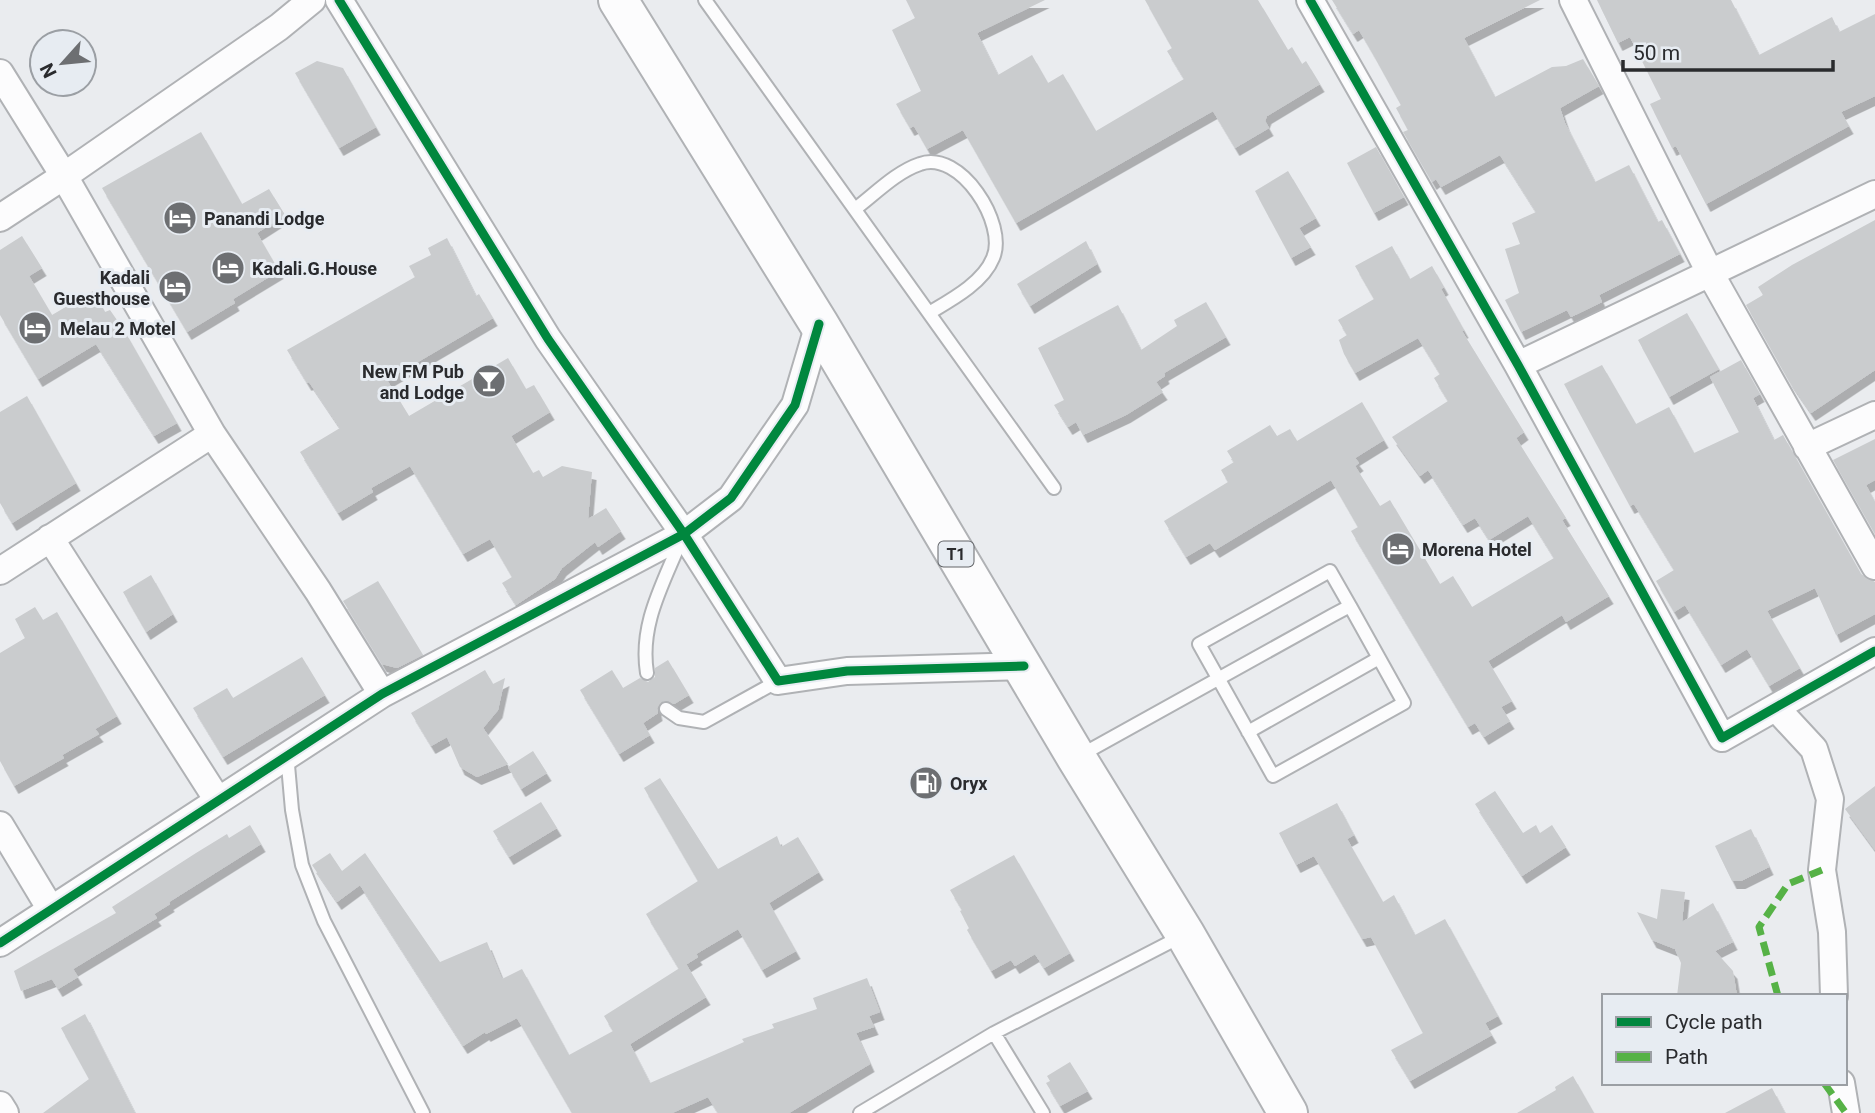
<svg xmlns="http://www.w3.org/2000/svg" width="1875" height="1113" viewBox="0 0 1875 1113" font-family="Roboto,sans-serif">
<defs>
<filter id="shadow"><feDropShadow dx="4.5" dy="8" stdDeviation="0" flood-color="#0004"/></filter>
</defs>
<rect width="100%" height="100%" fill="#eaecef"/>
<path fill="#caccce" filter="url(#shadow)" d="M906,0H1045L977,33L998,75L1032,55L1048,83L1063,74L1096,131L1184,79L1167,51L1172,48L1145,0H1258L1288,50L1292,47L1302,64L1306,61L1320,84L1267,116L1265,121L1269,128L1235,148L1213,111L1016,223L963,130L927,149L914,126L910,128L896,104L921,91L892,30L915,18Z
M1332,0H1540L1464,38L1495,97L1552,67L1566,66L1583,59L1599,86L1560,108L1565,123L1595,182L1629,165L1658,222L1662,220L1680,254L1599,295L1602,302L1571,317L1567,310L1521,332L1505,300L1519,293L1505,249L1520,244L1512,223L1536,212L1500,155L1441,187L1436,179L1432,182L1403,132L1408,130L1396,108L1401,105L1374,56L1359,30L1353,34Z
M1597,0H1731L1759,55L1832,17L1839,32L1875,14V96L1841,112L1849,126L1706,204L1676,146L1672,148L1650,104L1661,99L1630,37L1618,43Z
M317,61L343,68L376,127L339,148L295,73Z
M201,132L242,204L269,189L285,215L257,233L279,271L233,299L235,303L187,332L102,188Z
M1376,147L1404,197L1374,213L1347,163Z
M1288,171L1316,218L1299,228L1311,247L1291,258L1255,191Z
M1875,220V370L1811,413L1789,381L1746,305L1763,295L1758,287L1792,265Z
M22,236L42,268L29,276L52,315L93,291L105,312L110,310L124,330L177,423L154,436L96,344L38,379L0,315V250Z
M447,238L476,296L479,294L493,318L387,380L409,416L508,358L526,389L534,385L550,412L511,436L533,473L539,470L543,477L562,466L592,472L588,519L606,508L621,531L598,547L595,542L562,568L555,579L516,605L502,583L512,577L490,539L463,554L410,466L371,488L373,492L338,513L300,452L340,428L309,382L307,383L287,350L415,277L409,266L431,255L428,248Z
M1086,241L1097,264L1030,306L1017,284Z
M1392,246L1410,279L1432,266L1444,287L1441,289L1464,330L1462,331L1524,432L1516,438L1566,518L1562,520L1609,596L1566,622L1562,615L1488,661L1512,701L1501,707L1510,721L1484,737L1475,723L1468,727L1351,531L1358,527L1331,480L1215,550L1210,543L1186,557L1164,521L1228,482L1221,470L1234,462L1227,451L1270,425L1277,436L1290,429L1297,441L1362,402L1384,440L1355,458L1359,463L1355,466L1380,506L1390,500L1440,584L1453,576L1472,607L1554,558L1528,516L1489,540L1475,518L1463,525L1428,470L1420,476L1392,437L1448,401L1434,378L1440,374L1418,338L1355,373L1344,354L1339,340L1347,335L1338,320L1374,299L1355,266Z
M1206,302L1226,337L1164,373L1165,376L1156,382L1163,392L1126,415L1083,435L1076,422L1068,427L1054,405L1064,400L1038,348L1118,305L1141,350L1177,326L1174,320Z
M1687,313L1719,369L1669,397L1638,340Z
M1741,360L1760,394L1753,398L1774,440L1783,435L1861,574L1875,582V614L1836,635L1815,588L1767,611L1800,668L1769,686L1747,649L1721,665L1685,605L1674,612L1656,581L1674,570L1634,504L1630,506L1564,384L1602,365L1636,424L1669,407L1694,453L1739,432L1710,377Z
M27,396L76,483L12,523L0,503V412Z
M1875,439V480L1866,485L1875,502V534L1833,460Z
M151,575L173,614L146,632L123,592Z
M378,581L423,655L397,668L382,664L343,601Z
M35,607L43,620L57,612L117,716L95,729L99,734L62,755L64,758L14,786L0,761V653L25,638L15,619Z
M302,657L325,695L223,757L193,708L227,688L233,698Z
M668,660L689,695L674,704L662,701L657,708L658,713L643,723L650,735L619,754L580,690L612,670L623,688L640,678L648,682L655,677V668Z
M485,670L493,684L505,678L498,710L483,728L508,764L477,777L460,767L447,737L431,746L411,713Z
M533,751L547,773L521,789L508,767Z
M660,778L718,869L777,836L781,847L798,837L819,872L769,903L796,951L762,970L738,929L696,954L698,957L679,969L646,914L698,881L644,788Z
M1875,786V850L1845,809Z
M1495,791L1523,833L1536,825L1540,833L1552,825L1566,847L1522,876L1475,804Z
M541,802L557,828L509,857L493,831Z
M1337,803L1354,835L1347,839L1383,902L1394,895L1415,935L1445,919L1498,1016L1485,1023L1492,1035L1410,1081L1391,1050L1423,1033L1371,937L1362,939L1314,856L1296,865L1279,833Z
M250,825L261,844L169,902L170,904L154,914L157,918L73,969L78,977L58,989L52,979L21,991L14,971L116,913L112,907L196,853L227,834L229,838Z
M1751,829L1769,867L1741,881H1732L1715,846Z
M330,853L342,871L365,853L440,962L487,942L502,979L522,969L569,1055L613,1031L604,1016L686,964L706,997L630,1044L650,1083L744,1042L742,1039L774,1028L772,1024L817,1009L813,998L867,978L880,1012L869,1016L874,1027L856,1033L870,1064L789,1113H718L708,1097L672,1113H572L517,1018L486,1034L485,1032L463,1046L360,885L337,902L312,865Z
M1014,855L1070,953L1044,968L1035,954L1015,966L1011,960L991,971L967,930L969,928L960,911L962,910L950,890Z
M1661,889L1685,892L1682,922L1713,903L1733,942L1715,951L1733,971L1737,996H1677L1681,963L1675,949L1652,940L1637,912L1657,919Z
M85,1014L135,1113H43L89,1079L61,1028Z
M1070,1062L1088,1091L1060,1106L1046,1083L1050,1081L1047,1076Z
M1573,1076L1594,1113H1517L1556,1090L1555,1087Z
M1772,1088L1785,1113H1725Z"/>
<g fill="none" stroke-linecap="round" stroke-linejoin="round">
<defs>
<path id="lane" d="M705,0L1054,488
M855,209C875,194 896,172 920,164C960,149 1008,224 993,258C983,283 951,300 929,313
M647,673C639,623 664,583 682,537
M666,709L679,718L704,722L778,681
M1248,732L1379,658
M287,754L292,810L302,865L324,921L423,1113
M1081,755L1333,615L1350,606L1404,703L1273,776C1248,732 1224,688 1199,644L1330,571L1350,606
M994,1033L1043,1113
M860,1113L994,1033L1182,936"/>
<path id="street" d="M339,0L548,339L684,534L778,681L847,671L1024,666
M1310,0L1518,365L1722,738L1875,651
M1573,0L1710,273L1875,566
M0,73L64,176L279,27L312,0
M0,218L64,176L212,434L318,591L382,694
M1518,365L1875,194
M1807,447L1875,415
M50,538L217,799
M0,571L212,434
M1776,708L1814,749L1830,799L1822,870L1832,932L1834,996
M0,825L50,908
M0,943L382,694L684,534L731,498L795,405L819,324
M1841,1083L1846,1113
M0,1105L5,1113"/>
<path id="highway" d="M618,0L819,324L1076,757L1185,934L1288,1113"/>
</defs>
<use href="#lane" stroke="#b0b2b5" stroke-width="16"/>
<use href="#street" stroke="#b0b2b5" stroke-width="30"/>
<use href="#highway" stroke="#b0b2b5" stroke-width="42"/>
<use href="#lane" stroke="#fcfcfd" stroke-width="12"/>
<use href="#street" stroke="#fcfcfd" stroke-width="26"/>
<use href="#highway" stroke="#fcfcfd" stroke-width="38"/>
<path stroke="#56b246" stroke-width="7" stroke-dasharray="14 7" stroke-linecap="butt" d="M1778,996L1759,927L1788,884L1822,870
M1824,1083L1846,1113"/>
<defs>
<path id="cycleway" d="M339,0L548,339L684,534L778,681L847,671L1024,666
M1310,0L1518,365L1722,738L1875,651
M0,943L382,694L684,534L731,498L795,405L819,324"/>
</defs>
<use href="#cycleway" stroke="#e7ecf2" stroke-width="13"/>
<use href="#cycleway" stroke="#00873e" stroke-width="9"/>
</g>
<defs>
<symbol id="hotel-disc" viewBox="-11 -11 22 22"><circle r="9.5" fill="#6d6f72" stroke="#e7ecf2"/><path d="M-6-4.5h1.5V1H6V5H4.5V3h-9V5H-6ZM-4 0a1.8 1.8 0 1 1 3.6 0ZM.5 0V-2.5h3Q6-2.5 6 0Z" fill="#fff"/></symbol>
<symbol id="bar-disc" viewBox="-11 -11 22 22"><circle r="9.5" fill="#6d6f72" stroke="#e7ecf2"/><path d="M-6-5H6L.8 .8V4.5H3.5V6h-7V4.5H-.8V.8Z" fill="#fff"/></symbol>
<symbol id="fuel-disc" viewBox="-11 -11 22 22"><circle r="9.5" fill="#6d6f72" stroke="#e7ecf2"/><path d="M-5.5-6h7V0h2V4h1.3V-2.5L3-4.5l.8-.8L6-3V5H2.5V1h-1V6h-7ZM-4.2-4.7v3.2H.2V-4.7Z" fill="#fff"/></symbol>
</defs>
<g fill-rule="evenodd">
<use href="#hotel-disc" x="161" y="199" width="38" height="38"/>
<use href="#hotel-disc" x="209" y="249" width="38" height="38"/>
<use href="#hotel-disc" x="156" y="268" width="38" height="38"/>
<use href="#hotel-disc" x="16" y="309" width="38" height="38"/>
<use href="#bar-disc" x="470" y="362" width="38" height="38"/>
<use href="#hotel-disc" x="1379" y="530" width="38" height="38"/>
<use href="#fuel-disc" x="907" y="764" width="38" height="38"/>
</g>
<g text-anchor="middle" dominant-baseline="central" stroke-width="6" stroke-linejoin="round" paint-order="stroke">
<rect fill="#e7ecf2" stroke="#636569" stroke-width="2" x="938.5" y="541.5" width="35" height="25" rx="5"/>
<g font-size="16" font-weight="bold" fill="#2a2b2e">
<text x="956" y="554">T1</text>
</g>
<g font-size="18" font-weight="bold" fill="#2a2b2e" stroke="#e7ecf2" text-anchor="start">
<text x="204" y="218">Panandi Lodge</text>
<text x="252" y="268">Kadali.G.House</text>
<text x="150" y="277" text-anchor="end">Kadali<tspan x="150" dy="21">Guesthouse</tspan></text>
<text x="60" y="328">Melau 2 Motel</text>
<text x="464" y="371" text-anchor="end">New FM Pub<tspan x="464" dy="21">and Lodge</tspan></text>
<text x="1422" y="549">Morena Hotel</text>
<text x="950" y="783">Oryx</text>
</g>
</g>
<rect x="1602" y="994" width="245" height="91" fill="#e7ecf2" stroke="#9b9fa4" stroke-width="2"/>
<rect x="1616" y="1017" width="35" height="10" fill="#00873e" stroke="#9b9fa4" stroke-width="2"/>
<text x="1665" y="1029" font-size="21" fill="#2a2b2e">Cycle path</text>
<rect x="1616" y="1052" width="35" height="10" fill="#56b246" stroke="#9b9fa4" stroke-width="2"/>
<text x="1665" y="1064" font-size="21" fill="#2a2b2e">Path</text>
<g transform="translate(63 63) rotate(243)"><circle r="33" fill="#e7ecf2" stroke="#9b9fa4" stroke-width="2"/>
<path d="M0-5L12 26L0 18L-12 26Z" fill="#6d6f72"/>
<text y="-10" font-size="19" font-weight="bold" text-anchor="middle" fill="#2a2b2e">N</text>
</g>
<path d="M1623 60v10h210v-10" fill="none" stroke="#2a2b2e" stroke-width="3.5"/>
<text x="1633" y="60" font-size="21" fill="#2a2b2e" stroke="#e7ecf2" stroke-width="5" paint-order="stroke">50 m</text>
</svg>
